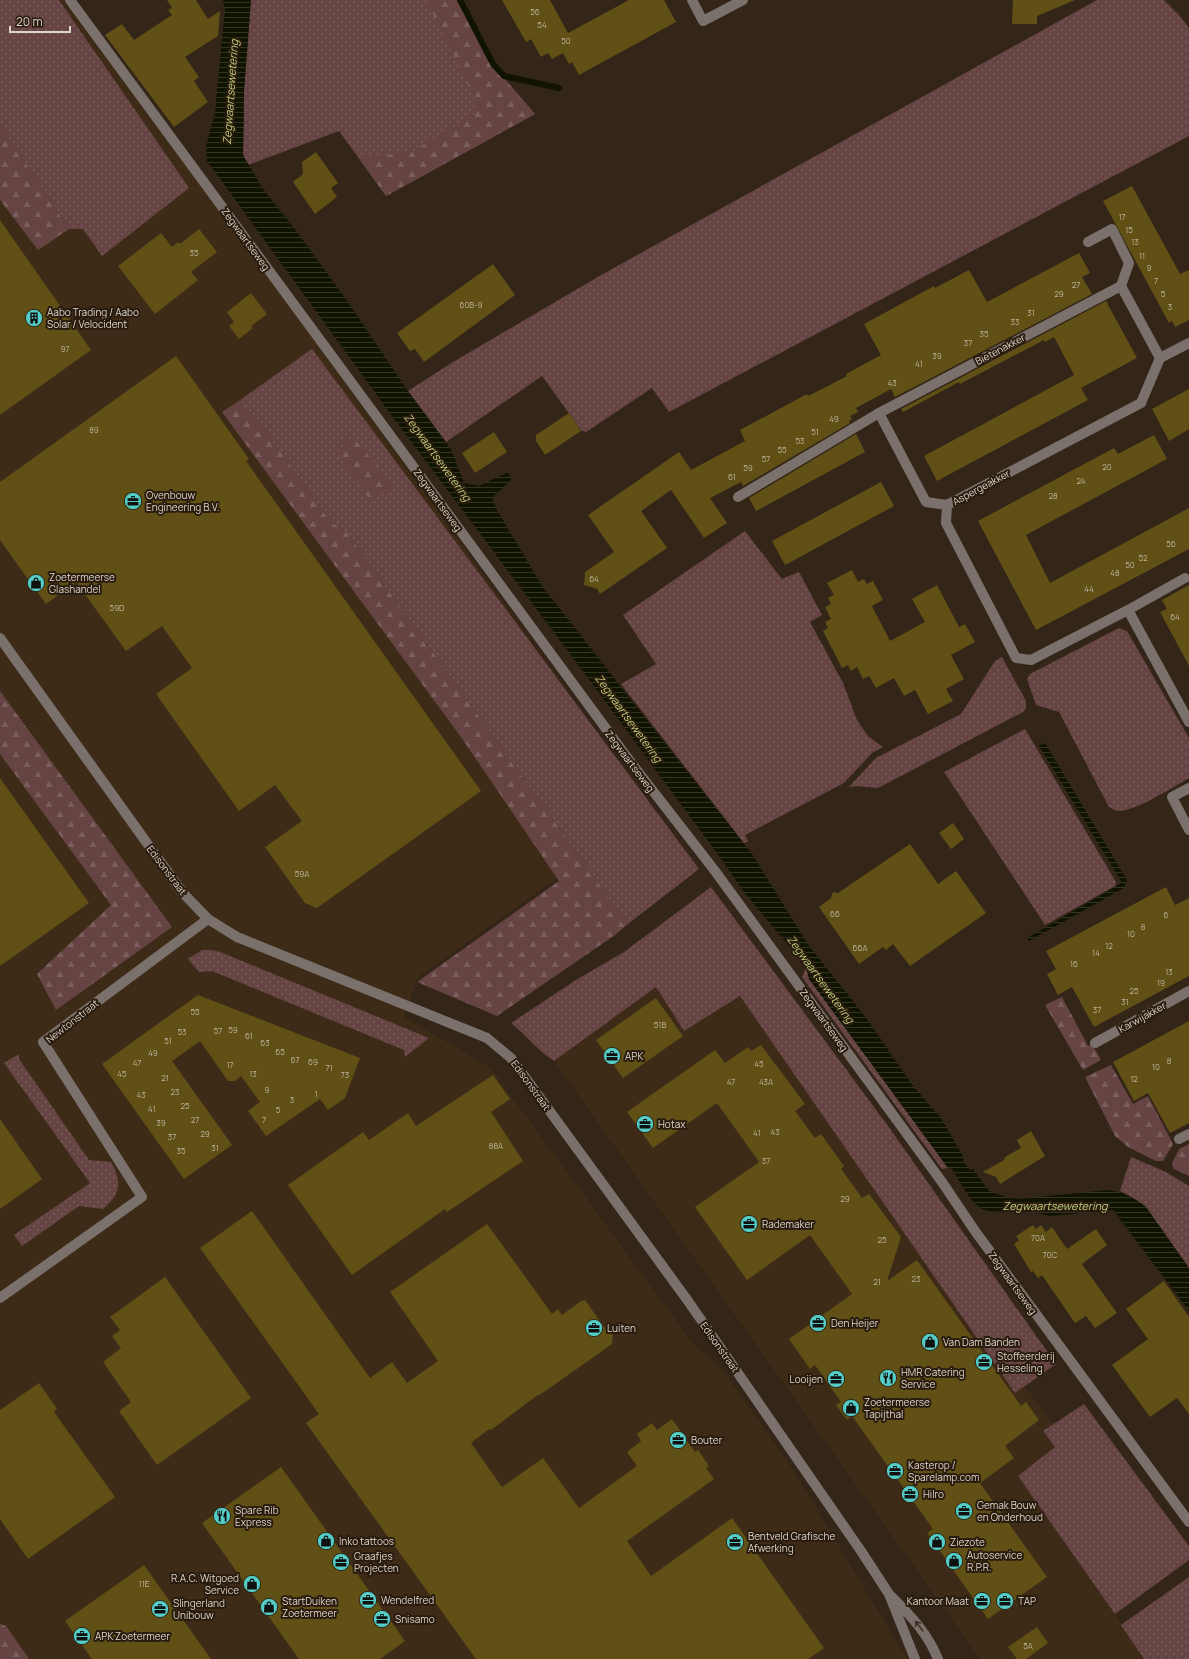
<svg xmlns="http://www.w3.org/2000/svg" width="1189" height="1659" viewBox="0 0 1189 1659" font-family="Manrope,sans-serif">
<defs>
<pattern id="grass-dots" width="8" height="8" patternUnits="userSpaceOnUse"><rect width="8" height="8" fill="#674444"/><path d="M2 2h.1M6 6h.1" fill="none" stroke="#7c5e5e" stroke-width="1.8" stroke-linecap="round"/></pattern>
<pattern id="forest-firs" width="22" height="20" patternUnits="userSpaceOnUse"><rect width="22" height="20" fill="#674444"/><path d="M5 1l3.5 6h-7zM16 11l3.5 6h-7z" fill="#7c5e5e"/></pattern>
<pattern id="water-rules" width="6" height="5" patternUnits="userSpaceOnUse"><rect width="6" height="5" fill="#101300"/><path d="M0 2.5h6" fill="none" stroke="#323424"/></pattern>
</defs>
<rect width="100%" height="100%" fill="#332517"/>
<path fill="#3d2b17" d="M0,0H69L653,810L417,978L404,1017L490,1067L692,1342L725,1373L792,1468L901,1649L908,1659H0Z
M656,987L684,1031L740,996L1015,1393L1025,1386L1053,1425L1043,1431L1056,1447L1018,1476L1115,1614L1144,1659H980L554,1061Z"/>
<path fill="url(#grass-dots)" d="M0,0H59L189,188L102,256L83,229H69L0,124Z
M251,0H457L490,62L535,114L386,196L339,131L248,165L243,155L244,91Z
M1097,0H1164L1179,15L1189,28V136L669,412L652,388L586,432L581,430L542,376L446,442L408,391L453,362L603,274Z
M312,349L699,869L628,924L347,533L330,521L266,432L240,400Z
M745,531L782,579L799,572L822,615L810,622L843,683L857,720L868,736L883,747L872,753L844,783L745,835L748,841L744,843L621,684L656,664L623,615Z
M1119,628L1127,631L1189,738V778C1173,787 1135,812 1117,811C1114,810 1111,808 1109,807L1059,712L1036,705L1027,679L1030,674Z
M1002,657L1026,701V708L1023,712L878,788L857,786L849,787L876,758L961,714L995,661Z
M1025,729L1116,882L1115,886L1045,925L944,772Z
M711,887L888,1126L1056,1364L1015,1393L740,996L684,1031L656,987L554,1061C538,1051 526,1035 511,1023L576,980L624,952Z
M202,950H211L220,952L429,1038L405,1057L404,1050L212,971L199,972L188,959Z
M806,967L809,979L948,1168L942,1169L802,977Z
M19,1054V1059L89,1160L111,1162C122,1182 121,1194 103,1209L79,1206L22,1246L14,1235L90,1183L4,1063Z
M1131,1157L1166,1172L1189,1186V1268L1146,1207L1130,1196L1120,1191Z
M1084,1404L1189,1546V1560L1115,1614L1018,1476L1055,1447L1043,1431Z
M1189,1577V1659H1144L1121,1625Z"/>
<path fill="url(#forest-firs)" d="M426,0H457L490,62L535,114L386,196L359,158L411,152L474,115L477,103Z
M0,124L69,229L38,250L0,200Z
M240,400L266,432L330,521L347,533L628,924L615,935L497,1016L417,982L559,881L461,737L222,412Z
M353,437L393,485L371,502L339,457L344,442Z
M0,691L172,927L56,1010L37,974L111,905L0,754Z
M1062,997L1088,1046L1092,1044L1101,1060L1083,1070L1045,1005Z
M1111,1065L1133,1104L1148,1096L1173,1144L1163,1161H1156L1128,1147L1115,1136L1085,1077Z
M1189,1144V1176L1174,1169L1172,1163L1179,1149Z
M0,1624L6,1626L29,1659H0Z"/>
<path fill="url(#water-rules)" d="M223,0H251L244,91L243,155L263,189L294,228L343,295L408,391L451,449L464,483L479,486L508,472L511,480L492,498L497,510L542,586L752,854L809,946L864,1015L913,1086L941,1118L964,1158L963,1161L970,1170L973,1169L989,1191L1006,1197L1019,1199L1107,1190C1123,1192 1134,1197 1146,1207L1189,1268V1311L1113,1210L1050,1216L1038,1213L988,1211C970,1207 961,1181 951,1168H948L809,979L806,967L744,892L719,856L582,670L389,412L207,161L206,146L215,112L225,9Z
M1045,743L1127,880L1124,888L1029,941L1027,938L1120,884L1121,881L1039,746Z"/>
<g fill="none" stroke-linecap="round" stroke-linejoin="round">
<path stroke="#101300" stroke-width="6" d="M460,0L493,64L504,76L559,88"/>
</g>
<path fill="#605016" d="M167,0H196L208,19L220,11L218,36L185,57L199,77L194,81L208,102L174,127L105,35L122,24L134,40L172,15L168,10L172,8Z
M502,0H550L568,33L629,0H664L676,22L579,75L572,62L569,64L563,53L552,59L548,53L541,57L531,39L526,42Z
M1013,0H1075L1037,16V24H1012Z
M316,152L338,183L331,188L337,197L315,214L293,182L303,174L302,162Z
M1132,186L1180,274L1189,270V320L1175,327L1172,321L1169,323L1103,201Z
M0,220L91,350L0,415Z
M199,229L217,252L191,272L198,280L155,314L118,266L161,233L172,247L178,242L180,244Z
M1079,253L1090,273L1082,277L1092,294L895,397L891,389L856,408L858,412L850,416L852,419L849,421L850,423L743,486L741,482L710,498L727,523L704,538L671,490L641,511L667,548L600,594L597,589L584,585L585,572L614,552L588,515L679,452L691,470L745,441L740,430L807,394L808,396L826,387L847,376L846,374L881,355L864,324L934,286L935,288L969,270L987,302Z
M493,264L515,295L424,362L415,349L410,351L397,333Z
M251,293L267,314L251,326L253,328L239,339L229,326L234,322L227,312Z
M1106,301L1137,358L1081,388L1054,337L1045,342L1044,340L960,384L959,382L903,412L901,409Z
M176,356L249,459L246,461L481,791L317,908L305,903L265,847L302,821L275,785L239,811L156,694L192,668L162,626L126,651L76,582L46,604L0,540V482Z
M1074,375L1088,400L937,481L924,456Z
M1189,389V429L1169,441L1152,409Z
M569,413L581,431L545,455L536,441V435Z
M494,432L507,452L475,473L462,453Z
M856,434L865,452L756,511L749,498Z
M1154,435L1167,459L1026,535L1050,583L1189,508V549L1036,630L978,521L1114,448L1118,454Z
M881,482L894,506L785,565L772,541Z
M852,570L858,582L864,579L867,584L873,581L883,600L872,606L890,641L925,622L912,599L937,585L959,627L965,624L975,642L951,655L964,679L946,689L953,701L928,714L915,690L904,696L894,678L876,688L869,676L863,679L857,667L851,671L848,665L842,668L823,631L828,628L825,622L831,619L825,607L831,604L828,598L834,595L827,583Z
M1189,585V666L1160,612L1167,609L1162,600Z
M0,778L89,903L0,966Z
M953,823L964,839L951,849L939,833Z
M910,844L938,884L956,871L986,913L910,966L893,944L886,950L883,947L859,964L819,907L831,898L833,892L838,893Z
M1166,887L1175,905L1189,898V976L1094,1027L1072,987L1058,995L1047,974L1056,969L1046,951Z
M198,995L360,1058L345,1098L328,1110L320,1099L266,1136L248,1111L260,1102L241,1076L235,1081H228L200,1041L172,1061L232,1145L184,1179L102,1064Z
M656,998L683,1036L623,1078L596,1040Z
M1189,1021V1123L1170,1133L1148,1093L1134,1101L1113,1062Z
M761,1045L805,1104L795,1111L815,1138L821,1134L844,1166L841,1169L862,1198L869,1194L901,1237L887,1281L917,1260L1021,1406L1026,1402L1039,1420L1005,1446L1014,1458L980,1483L1047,1577L988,1619L927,1533L933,1529L852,1416L847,1420L836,1405L841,1402L815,1365L810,1369L789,1339L852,1294L810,1235L747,1280L695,1207L759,1162L717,1103L653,1148L627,1112L715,1050L725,1063L748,1047L751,1051Z
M493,1075L510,1099L491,1112L523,1161L447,1212L445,1209L352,1275L288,1185L363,1132L369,1140L408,1113L416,1126Z
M0,1119L42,1179L0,1209Z
M1031,1131L1045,1156L1000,1184L996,1177L983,1172L1004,1160L1005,1157L1021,1148L1017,1140Z
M252,1211L370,1378L392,1362L407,1383L438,1361L390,1292L487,1224L552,1314L558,1309L562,1315L581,1301L585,1300L607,1331L613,1332L612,1344L544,1392L535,1397L491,1430L489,1429L471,1443L502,1487L543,1458L579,1508L637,1466L627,1452L641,1441L637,1434L652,1423L657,1430L672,1419L695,1452L698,1450L709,1466L706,1468L714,1479L627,1541L651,1576L732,1518L824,1648L808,1659H476L306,1423L319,1414L200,1248Z
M1033,1225L1036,1229L1041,1225L1046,1232L1052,1227L1067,1249L1096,1229L1107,1245L1082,1264L1117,1313L1095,1328L1086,1316L1075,1323L1042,1275L1038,1278L1033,1271L1031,1272L1014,1244L1019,1240L1016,1236Z
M165,1277L251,1398L157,1465L119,1411L131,1402L103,1362L121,1348L112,1336L120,1330L110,1317Z
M1164,1281L1189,1317V1414L1177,1398L1150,1417L1112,1365L1148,1339L1126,1309Z
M39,1383L57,1409L54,1412L115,1497L28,1559L0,1519V1410Z
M281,1467L405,1641L380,1659H299L202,1523Z
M144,1565L211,1659H92L65,1621Z
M1037,1627L1048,1643L1026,1659H1017L1008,1647Z"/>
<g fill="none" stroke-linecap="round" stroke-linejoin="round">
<path stroke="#7b716c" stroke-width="10" d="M70,0L632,764L715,871L942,1182L975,1231L1189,1522
M692,0L703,21L743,0
M1121,286L1160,358
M1189,343L1160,358L1141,403L947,505L946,523L1016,658L1031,660L1128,610L1189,722
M879,413L926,502L947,505
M738,497L879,413L1121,286L1129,263L1112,229L1088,242
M1128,610L1185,578
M0,638L182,892L208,919L237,937L487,1038L511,1058L688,1301L861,1551L889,1594L915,1659
M1189,788L1172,797L1189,830
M1095,1043L1189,991
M1179,1139L1189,1134
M0,1298L142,1197L43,1042L208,919
M892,1597C911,1616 928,1634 938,1659"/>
</g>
<defs><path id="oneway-shaft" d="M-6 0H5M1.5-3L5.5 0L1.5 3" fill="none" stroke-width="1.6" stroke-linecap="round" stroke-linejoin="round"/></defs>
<use stroke="#3e3126" href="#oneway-shaft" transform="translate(919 1626) rotate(-127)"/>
<defs>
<symbol id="building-disc" viewBox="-11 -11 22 22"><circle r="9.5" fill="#54cdc7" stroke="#291c0e"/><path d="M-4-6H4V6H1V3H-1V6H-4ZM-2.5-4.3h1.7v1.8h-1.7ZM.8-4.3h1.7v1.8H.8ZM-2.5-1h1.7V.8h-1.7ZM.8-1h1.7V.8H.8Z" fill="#111"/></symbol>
<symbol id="office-disc" viewBox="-11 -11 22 22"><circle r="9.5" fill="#54cdc7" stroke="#291c0e"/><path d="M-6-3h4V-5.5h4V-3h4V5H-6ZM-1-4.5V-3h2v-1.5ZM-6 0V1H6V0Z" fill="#111"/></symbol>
<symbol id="shop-disc" viewBox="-11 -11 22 22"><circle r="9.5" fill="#54cdc7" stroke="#291c0e"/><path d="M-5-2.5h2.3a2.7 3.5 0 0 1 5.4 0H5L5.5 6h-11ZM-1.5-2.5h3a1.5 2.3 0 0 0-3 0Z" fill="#111"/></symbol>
<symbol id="restaurant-disc" viewBox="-11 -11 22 22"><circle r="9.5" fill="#54cdc7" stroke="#291c0e"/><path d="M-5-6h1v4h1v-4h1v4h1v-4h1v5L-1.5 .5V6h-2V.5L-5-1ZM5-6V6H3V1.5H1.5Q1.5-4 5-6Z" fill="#111"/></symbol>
</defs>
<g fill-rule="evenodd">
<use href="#building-disc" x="24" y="308" width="20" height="20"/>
<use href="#office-disc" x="123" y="491" width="20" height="20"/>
<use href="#shop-disc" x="26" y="573" width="20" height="20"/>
<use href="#office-disc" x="602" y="1046" width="20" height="20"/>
<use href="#office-disc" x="635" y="1114" width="20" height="20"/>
<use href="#office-disc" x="739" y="1214" width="20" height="20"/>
<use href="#office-disc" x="808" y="1313" width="20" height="20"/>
<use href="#office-disc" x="584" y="1318" width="20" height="20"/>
<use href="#shop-disc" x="920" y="1332" width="20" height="20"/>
<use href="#office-disc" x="974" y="1352" width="20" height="20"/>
<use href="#restaurant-disc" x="878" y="1368" width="20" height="20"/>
<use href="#office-disc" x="826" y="1369" width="20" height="20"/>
<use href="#shop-disc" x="841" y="1398" width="20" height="20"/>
<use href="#office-disc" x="668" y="1430" width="20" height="20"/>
<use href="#office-disc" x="885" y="1461" width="20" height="20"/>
<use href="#office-disc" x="900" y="1484" width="20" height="20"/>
<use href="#office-disc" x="954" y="1501" width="20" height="20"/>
<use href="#restaurant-disc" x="212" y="1506" width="20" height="20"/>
<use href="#shop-disc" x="316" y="1531" width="20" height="20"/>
<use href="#office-disc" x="725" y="1532" width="20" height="20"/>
<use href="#shop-disc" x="927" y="1532" width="20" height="20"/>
<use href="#shop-disc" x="944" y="1551" width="20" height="20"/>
<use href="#office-disc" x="331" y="1552" width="20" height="20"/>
<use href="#shop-disc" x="242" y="1574" width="20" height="20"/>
<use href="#office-disc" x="358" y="1590" width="20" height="20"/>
<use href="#office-disc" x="972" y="1591" width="20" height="20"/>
<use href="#office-disc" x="995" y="1591" width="20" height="20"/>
<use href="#shop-disc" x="259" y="1597" width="20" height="20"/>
<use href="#office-disc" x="150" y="1599" width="20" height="20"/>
<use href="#office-disc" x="372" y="1609" width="20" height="20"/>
<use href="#office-disc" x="72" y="1626" width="20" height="20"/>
</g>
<g text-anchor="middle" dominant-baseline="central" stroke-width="4" stroke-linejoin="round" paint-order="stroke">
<g font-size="8" fill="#beb39e">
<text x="535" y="11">56</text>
<text x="542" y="24">54</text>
<text x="566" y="40">50</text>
<text x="1122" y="216">17</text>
<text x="1129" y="229">15</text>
<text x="1135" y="241">13</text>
<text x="194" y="252">35</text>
<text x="1142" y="255">11</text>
<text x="1149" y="267">9</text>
<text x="1156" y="280">7</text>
<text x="1076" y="284">27</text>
<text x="1059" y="293">29</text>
<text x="1163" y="293">5</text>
<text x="471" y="304">60B-9</text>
<text x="1170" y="306">3</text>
<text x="1031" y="312">31</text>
<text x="1015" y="321">33</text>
<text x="984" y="333">35</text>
<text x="968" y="342">37</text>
<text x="65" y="348">97</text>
<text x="937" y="355">39</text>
<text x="919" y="363">41</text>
<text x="892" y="382">43</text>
<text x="834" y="418">49</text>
<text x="94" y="429">89</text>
<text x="815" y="431">51</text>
<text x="800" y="440">53</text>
<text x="782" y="449">55</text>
<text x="766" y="458">57</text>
<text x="1107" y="466">20</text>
<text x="748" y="467">59</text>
<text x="732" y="476">61</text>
<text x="1081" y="480">24</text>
<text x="1053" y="495">28</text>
<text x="1171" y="543">56</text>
<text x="1143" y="557">52</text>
<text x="1130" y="564">50</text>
<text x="1115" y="572">48</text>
<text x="594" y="578">64</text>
<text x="1089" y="588">44</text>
<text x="117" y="607">59D</text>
<text x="1175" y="616">64</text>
<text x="302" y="873">59A</text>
<text x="835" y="913">66</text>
<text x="1166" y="914">6</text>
<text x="1143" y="926">8</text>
<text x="1131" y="933">10</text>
<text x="1109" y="945">12</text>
<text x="860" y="947">66A</text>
<text x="1096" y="952">14</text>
<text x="1074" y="963">16</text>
<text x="1169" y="971">13</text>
<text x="1161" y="982">19</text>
<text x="1134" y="990">25</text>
<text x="1125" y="1001">31</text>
<text x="1097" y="1009">37</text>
<text x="195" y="1011">55</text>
<text x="660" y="1024">51B</text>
<text x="233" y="1029">59</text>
<text x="218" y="1030">57</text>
<text x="182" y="1031">53</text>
<text x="249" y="1035">61</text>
<text x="168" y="1040">51</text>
<text x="265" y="1042">63</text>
<text x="280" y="1051">65</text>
<text x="153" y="1052">49</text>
<text x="295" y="1059">67</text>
<text x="1169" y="1060">8</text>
<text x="313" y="1061">69</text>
<text x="137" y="1062">47</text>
<text x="759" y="1063">45</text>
<text x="230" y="1064">17</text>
<text x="1156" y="1066">10</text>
<text x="329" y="1067">71</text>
<text x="122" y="1073">45</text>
<text x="253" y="1073">13</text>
<text x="345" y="1074">73</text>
<text x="165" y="1077">21</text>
<text x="1134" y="1078">12</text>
<text x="731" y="1081">47</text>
<text x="766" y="1081">43A</text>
<text x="267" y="1089">9</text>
<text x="175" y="1091">23</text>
<text x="316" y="1093">1</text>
<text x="141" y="1094">43</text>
<text x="292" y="1099">3</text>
<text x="185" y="1105">25</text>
<text x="152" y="1108">41</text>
<text x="278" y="1109">5</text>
<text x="195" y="1119">27</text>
<text x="264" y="1119">7</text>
<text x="161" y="1122">39</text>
<text x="775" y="1131">43</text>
<text x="757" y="1132">41</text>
<text x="205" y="1133">29</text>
<text x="172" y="1136">37</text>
<text x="496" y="1145">88A</text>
<text x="215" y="1147">31</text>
<text x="181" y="1150">35</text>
<text x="766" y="1160">37</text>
<text x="845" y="1198">29</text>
<text x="1038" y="1237">70A</text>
<text x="882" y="1239">25</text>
<text x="1050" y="1254">70C</text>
<text x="916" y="1278">23</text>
<text x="877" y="1281">21</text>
<text x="144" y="1583">11E</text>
<text x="1028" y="1645">5A</text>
</g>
<g font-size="10" fill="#ddd4cb" stroke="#291c0e">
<text transform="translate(246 239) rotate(54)">Zegwaartseweg</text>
<text transform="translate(1000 349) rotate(-28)">Bietenakker</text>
<text transform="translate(981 487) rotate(-28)">Aspergeakker</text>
<text transform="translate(438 500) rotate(54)">Zegwaartseweg</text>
<text transform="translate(630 761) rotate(53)">Zegwaartseweg</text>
<text transform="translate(167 870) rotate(53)">Edisonstraat</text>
<text transform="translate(1142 1017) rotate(-29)">Karwijakker</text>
<text transform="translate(824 1020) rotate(54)">Zegwaartseweg</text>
<text transform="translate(72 1021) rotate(-38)">Newtonstraat</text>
<text transform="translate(531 1085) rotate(54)">Edisonstraat</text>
<text transform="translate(1013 1283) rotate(54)">Zegwaartseweg</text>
<text transform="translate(720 1347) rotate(55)">Edisonstraat</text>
</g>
<g font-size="10" fill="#ddd4cb" stroke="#291c0e" text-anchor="start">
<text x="47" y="312">Aabo Trading / Aabo<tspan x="47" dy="12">Solar / Velocident</tspan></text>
<text x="146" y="495">Ovenbouw<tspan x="146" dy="12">Engineering B.V.</tspan></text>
<text x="49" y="577">Zoetermeerse<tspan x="49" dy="12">Glashandel</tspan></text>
<text x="625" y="1056">APK</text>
<text x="658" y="1124">Hotax</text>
<text x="762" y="1224">Rademaker</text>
<text x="831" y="1323">Den Heijer</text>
<text x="607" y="1328">Luiten</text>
<text x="943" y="1342">Van Dam Banden</text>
<text x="997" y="1356">Stoffeerderij<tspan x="997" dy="12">Hesseling</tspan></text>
<text x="901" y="1372">HMR Catering<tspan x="901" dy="12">Service</tspan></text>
<text x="823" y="1379" text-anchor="end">Looijen</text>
<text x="864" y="1402">Zoetermeerse<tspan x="864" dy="12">Tapijthal</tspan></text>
<text x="691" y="1440">Bouter</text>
<text x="908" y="1465">Kasterop /<tspan x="908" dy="12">Sparelamp.com</tspan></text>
<text x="923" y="1494">Hilro</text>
<text x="977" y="1505">Gemak Bouw<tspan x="977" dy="12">en Onderhoud</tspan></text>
<text x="235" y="1510">Spare Rib<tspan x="235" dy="12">Express</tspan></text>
<text x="748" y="1536">Bentveld Grafische<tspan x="748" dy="12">Afwerking</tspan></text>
<text x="339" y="1541">Inko tattoos</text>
<text x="950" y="1542">Ziezote</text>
<text x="967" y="1555">Autoservice<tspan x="967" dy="12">R.P.R.</tspan></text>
<text x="354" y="1556">Graafjes<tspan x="354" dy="12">Projecten</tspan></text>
<text x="239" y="1578" text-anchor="end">R.A.C. Witgoed<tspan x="239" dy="12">Service</tspan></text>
<text x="381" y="1600">Wendelfred</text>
<text x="282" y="1601">StartDuiken<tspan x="282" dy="12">Zoetermeer</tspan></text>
<text x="969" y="1601" text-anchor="end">Kantoor Maat</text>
<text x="1018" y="1601">TAP</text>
<text x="173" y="1603">Slingerland<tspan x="173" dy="12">Unibouw</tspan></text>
<text x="395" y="1619">Snisamo</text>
<text x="95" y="1636">APK Zoetermeer</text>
</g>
<g font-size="11" font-style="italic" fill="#c0cf7d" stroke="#291c0e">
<text transform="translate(230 92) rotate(-86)">Zegwaartsewetering</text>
<text transform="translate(438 457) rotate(54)">Zegwaartsewetering</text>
<text transform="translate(629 718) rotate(54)">Zegwaartsewetering</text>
<text transform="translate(821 979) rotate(54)">Zegwaartsewetering</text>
<text x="1055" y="1205">Zegwaartsewetering</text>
</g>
</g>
<path d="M10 26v6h60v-6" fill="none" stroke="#ddd4cb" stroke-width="2"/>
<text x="16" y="26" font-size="12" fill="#ddd4cb" stroke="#291c0e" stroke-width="3" paint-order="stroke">20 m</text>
</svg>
